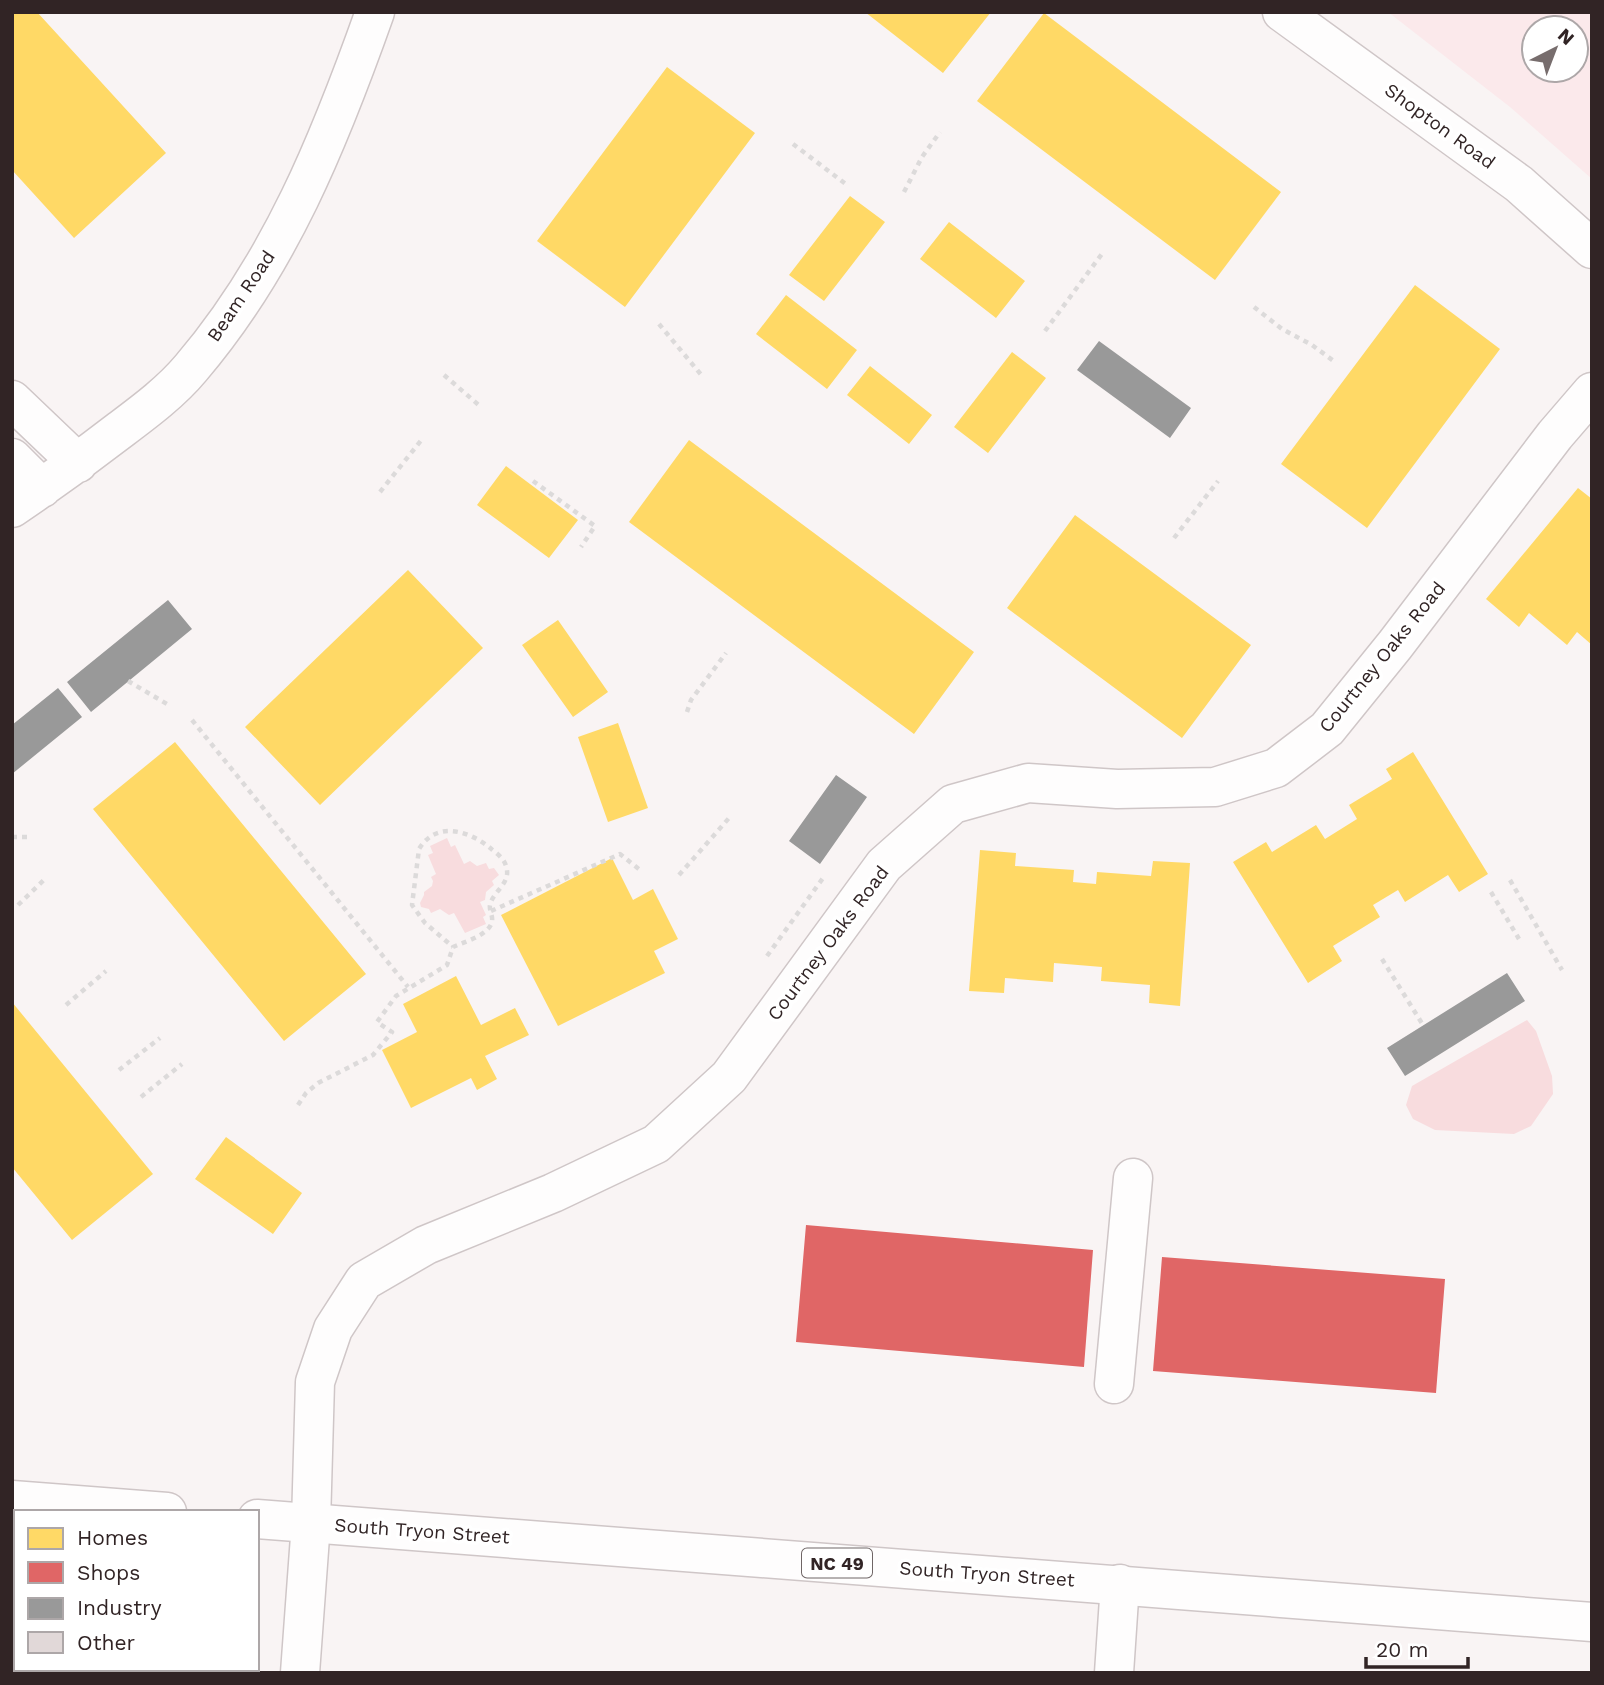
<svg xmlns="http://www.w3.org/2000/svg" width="1604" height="1685" viewBox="0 0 1604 1685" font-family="'Work Sans',sans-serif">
<rect width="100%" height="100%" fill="#f9f4f4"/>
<path fill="#fbe9eb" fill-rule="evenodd" d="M1388,12H1592V179L1510,107ZM1534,28H1576V70H1534Z"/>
<path fill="#f8dcde" d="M447,838L451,847L455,845L464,864L470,861L477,866L486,863L489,869L494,868L499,875L492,881L494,885L486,892L485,900L480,902L486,915L483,917L486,924L465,933L454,913L449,915L440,909L431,913L429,909L421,907L420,903L424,895V892L432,886L433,881L431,877L436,874L428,855L433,853L430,846Z
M1527,1020L1536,1031L1552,1076L1553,1094L1531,1126L1514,1134L1435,1130L1413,1119L1406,1105L1412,1086Z"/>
<path fill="#ffd966" d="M12,12H37L166,153L74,238L12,170Z
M865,12H991L943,73Z
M1044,13L1281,192L1215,280L977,101Z
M667,67L755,133L625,307L537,241Z
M850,196L885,222L824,301L789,275Z
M949,222L1025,281L996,318L920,259Z
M1415,285L1500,349L1367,528L1281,464Z
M786,295L857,350L827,389L756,334Z
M1012,352L1046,378L988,453L954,427Z
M870,366L932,415L909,444L847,395Z
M689,440L974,652L914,734L629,522Z
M506,466L578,520L549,558L477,505Z
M1578,488L1592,499V645L1577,632L1567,645L1529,613L1519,627L1486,599Z
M1075,515L1251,645L1182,738L1007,608Z
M408,570L483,648L320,805L245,727Z
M558,620L608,692L573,717L522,645Z
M618,723L648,808L608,822L578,737Z
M175,742L366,974L284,1041L93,809Z
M1413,752L1488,874L1459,892L1448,875L1405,902L1398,890L1373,905L1380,917L1333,946L1342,961L1308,983L1233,862L1266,842L1272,852L1316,825L1325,839L1357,819L1349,805L1392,779L1386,769Z
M980,850L1016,853L1015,866L1074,870L1073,882L1096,884L1097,872L1151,876L1153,861L1190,863L1180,1006L1149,1003L1150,985L1101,981L1102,967L1054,963L1053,982L1005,978L1004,993L969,991Z
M612,858L633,900L653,889L678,939L654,951L665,973L558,1026L501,915Z
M456,976L481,1025L515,1008L529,1035L485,1056L497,1079L477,1090L471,1078L411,1108L382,1050L417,1032L403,1004Z
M12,1002L153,1174L72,1240L12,1167Z
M226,1137L302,1193L273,1234L195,1179Z"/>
<path fill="#e06666" d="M806,1225L1093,1250L1084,1367L796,1342Z
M1162,1257L1445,1279L1436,1393L1153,1371Z"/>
<path fill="#999" d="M1099,341L1191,408L1170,438L1077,370Z
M168,600L192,629L91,712L67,682Z
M58,688L82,717L12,774V725Z
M836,775L867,797L820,864L789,841Z
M1507,973L1525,1001L1405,1076L1387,1048Z"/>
<path fill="#e1d8d8" d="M107,1669H163V1673H107Z"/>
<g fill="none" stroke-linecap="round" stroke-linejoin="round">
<defs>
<path id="minor" d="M1282,12L1519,184L1592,249
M12,400L78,463
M12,458L42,488
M12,508C49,483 85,457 120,430C144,412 171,392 191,368C280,264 330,139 375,12
M1114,1384L1133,1178
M300,1673L311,1523L315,1382L333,1329L364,1281L426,1245L553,1193L656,1144L729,1077L884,865L953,804L1028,783L1117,789L1215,787L1276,768L1327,729L1395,645L1555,435L1592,392
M1114,1673L1120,1584"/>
<path id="major" d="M12,1500L167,1512
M257,1519L1592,1622"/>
</defs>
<use href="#minor" stroke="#cfc6c7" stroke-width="41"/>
<use href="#major" stroke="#cfc6c7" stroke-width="41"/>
<path stroke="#dcdada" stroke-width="4.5" stroke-dasharray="5 5" stroke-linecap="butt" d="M793,144L847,185
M904,192L922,157L940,132
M1254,307L1282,329L1312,345L1335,362
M659,324L703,377
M1045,331L1104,251
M444,375L481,407
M533,481L595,526L581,547
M380,492L423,438
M1174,538L1218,481
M128,681L167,704
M687,712L691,700L726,653
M192,720L408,987
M12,837H32
M679,875L729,818
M1510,880L1562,970
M1491,892L1519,939
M18,905L46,878
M491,911L620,854L640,870
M767,956L823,878
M1382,959L1423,1025
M66,1005L106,971
M119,1070L160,1038
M141,1097L182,1064
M298,1105L306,1093L318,1083L373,1055L392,1032L377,1022L396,996L447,965L453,947C464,942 490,935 492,921C493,916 489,910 490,905C493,891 512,883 506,866C504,858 495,852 489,847C467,830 436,821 419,849L412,905L425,923L453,947"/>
<use href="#minor" stroke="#fefdfd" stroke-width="38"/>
<use href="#major" stroke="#fefdfd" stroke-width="38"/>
</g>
<g text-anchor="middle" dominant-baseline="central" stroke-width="7" stroke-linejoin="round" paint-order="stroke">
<rect fill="#fff" stroke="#6f6666" stroke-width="2" x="802" y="1548.5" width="70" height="29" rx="5"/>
<g font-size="18" font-weight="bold" fill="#312425">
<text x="837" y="1563">NC 49</text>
</g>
<g font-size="19" fill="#312425" stroke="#fff">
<text transform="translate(1440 126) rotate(36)">Shopton Road</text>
<text transform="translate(241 296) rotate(-56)">Beam Road</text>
<text transform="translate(1382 657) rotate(-51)">Courtney Oaks Road</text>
<text transform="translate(828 943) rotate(-53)">Courtney Oaks Road</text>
<text transform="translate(422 1531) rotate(4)">South Tryon Street</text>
<text transform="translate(987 1574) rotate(4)">South Tryon Street</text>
</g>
</g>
<rect width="1604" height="1685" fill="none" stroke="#312425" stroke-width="28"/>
<rect x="14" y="1510" width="245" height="161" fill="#ffffff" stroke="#ada7a8" stroke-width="2"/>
<rect x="28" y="1528" width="35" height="21" fill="#ffd966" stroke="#ada7a8" stroke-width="2"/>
<text x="77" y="1545" font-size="21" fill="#312425">Homes</text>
<rect x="28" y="1562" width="35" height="21" fill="#e06666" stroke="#ada7a8" stroke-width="2"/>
<text x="77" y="1580" font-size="21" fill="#312425">Shops</text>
<rect x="28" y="1598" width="35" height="21" fill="#999999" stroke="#ada7a8" stroke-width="2"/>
<text x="77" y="1615" font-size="21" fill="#312425">Industry</text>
<rect x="28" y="1632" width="35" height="21" fill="#e1d8d8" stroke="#ada7a8" stroke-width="2"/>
<text x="77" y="1650" font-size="21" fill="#312425">Other</text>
<g transform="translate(1555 49) rotate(42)"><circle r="33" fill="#ffffff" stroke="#ada7a8" stroke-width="2"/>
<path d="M0-5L12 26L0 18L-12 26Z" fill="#776d6d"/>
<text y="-10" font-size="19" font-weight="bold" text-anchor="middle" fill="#312425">N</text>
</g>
<path d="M1366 1657v10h102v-10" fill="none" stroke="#312425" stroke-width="3.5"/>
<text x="1376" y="1657" font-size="21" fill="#312425" stroke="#ffffff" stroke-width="5" paint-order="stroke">20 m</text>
</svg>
